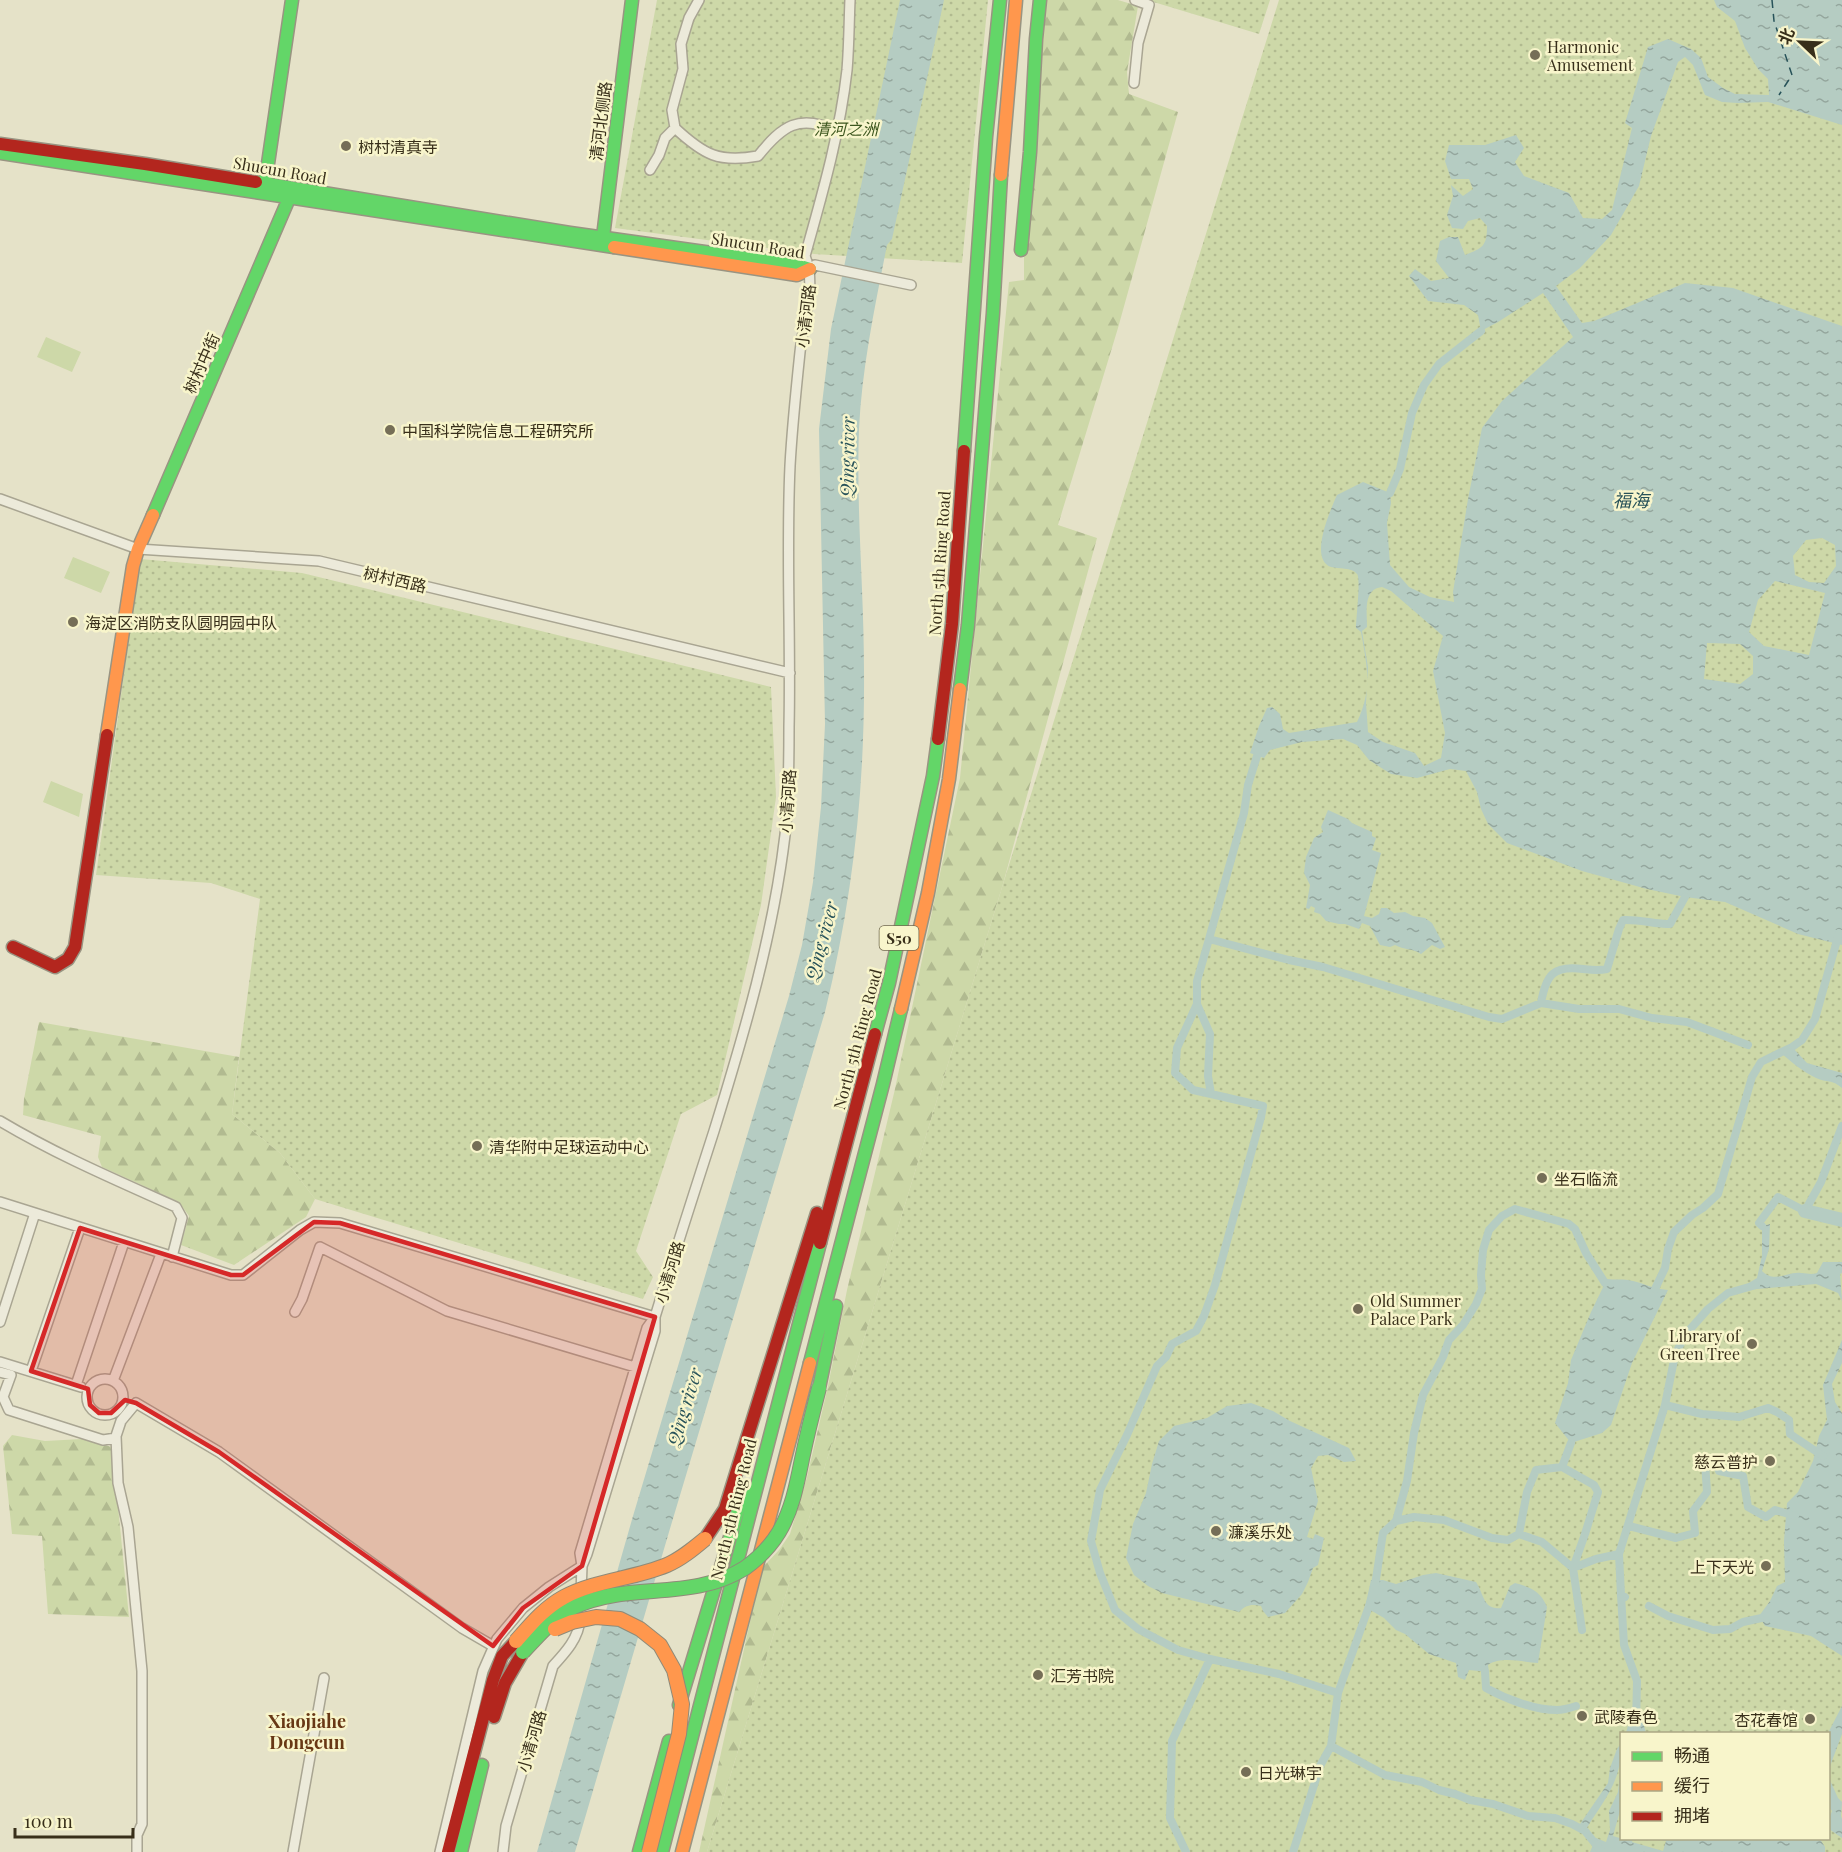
<svg xmlns="http://www.w3.org/2000/svg" width="1842" height="1852" viewBox="0 0 1842 1852" font-family="'Playfair Display','Noto Sans SC',serif">
<defs>
<pattern id="forest-firs" width="22" height="20" patternUnits="userSpaceOnUse" patternTransform="scale(1.5)"><rect width="22" height="20" fill="#cdd8a8"/><path d="M5 1l3.5 6h-7zM16 11l3.5 6h-7z" fill="#b1ba90"/></pattern>
<pattern id="park-dots" width="8" height="8" patternUnits="userSpaceOnUse" patternTransform="scale(1.5)"><rect width="8" height="8" fill="#cdd8a8"/><path d="M2 2h.1M6 6h.1" fill="none" stroke="#b1ba90" stroke-width="1.8" stroke-linecap="round"/></pattern>
<pattern id="water-ripples" width="26" height="14" patternUnits="userSpaceOnUse" patternTransform="scale(1.5)"><rect width="26" height="14" fill="#b5ccc2"/><path d="M2 4q2-2 4 0t4 0M15 11q2-2 4 0t4 0" fill="none" stroke="#94a69d"/></pattern>
</defs>
<rect width="100%" height="100%" fill="#e5e2c8"/>
<path fill="#cdd8a8" d="M46,337L81,352L72,372L37,357Z
M73,557L110,572L101,593L64,578Z
M51,781L83,794L79,817L43,802Z"/>
<path fill="url(#forest-firs)" d="M1044,0H1118L1138,6L1127,72L1129,94L1178,112L1118,328L1058,525L1097,538L1003,884L707,1852H699L762,1568L779,1550L790,1534L807,1477L828,1386L847,1290L895,1089L960,778L1009,282L1024,280V258L1039,38Z
M39,1022L239,1057L232,1114L280,1153L315,1199L306,1217L234,1265L181,1245L189,1216L179,1202L102,1167L98,1157L101,1136L23,1115L24,1099Z
M12,1435L45,1441L82,1439L112,1447L129,1617L48,1614L42,1536L12,1534L3,1446Z"/>
<path fill="url(#park-dots)" fill-rule="evenodd" d="M657,0H988L962,263L814,254L615,228Z
M1147,0H1270L1259,34Z
M1279,0H1842V1852H707L1003,884ZM1622,1734H1828V1838H1622Z
M140,559L302,573L771,687L776,797L761,905L717,1095L681,1114L636,1251L653,1277L643,1299L315,1199L280,1153L232,1114L260,899L211,883L96,875Z"/>
<path fill="url(#water-ripples)" fill-rule="evenodd" d="M900,0H944L892,239L887,245C875,306 862,367 859,429C856,509 864,590 864,670C865,789 853,897 825,1012L669,1532L575,1852H537L633,1516L789,996L802,945L813,882L821,807L825,724L819,429L831,329Z
M1714,0H1842V125L1768,102L1738,103L1722,102L1705,95L1693,65L1685,57L1678,62L1651,136L1639,186L1611,235L1580,268L1556,286L1582,323L1594,321L1685,283L1733,288L1842,326V945L1798,934L1725,902L1685,897L1647,889L1582,871L1507,843L1488,824L1481,809L1477,792L1466,771L1450,769L1417,778L1391,774L1369,760L1357,745L1343,739L1302,742L1270,750L1264,758L1250,753L1259,726L1267,708L1272,707L1280,714L1283,729L1289,733L1357,722C1373,689 1367,666 1361,632L1356,628C1356,619 1361,578 1357,574C1352,567 1338,569 1331,567C1308,559 1331,509 1337,495L1363,482L1390,493L1391,503L1387,523L1390,565L1409,587L1430,597L1454,602L1453,592L1468,499L1482,428L1502,401L1573,337L1543,293L1498,322L1481,331L1478,315L1464,305L1428,301L1409,276L1415,269L1431,281L1449,278L1436,261L1440,241L1449,237H1458L1465,255C1483,248 1487,246 1487,226L1480,218L1468,221L1463,229L1452,228L1447,215L1453,196L1451,185L1463,196L1473,189L1469,179H1451L1445,161L1449,145H1485L1516,135L1524,148L1515,162L1524,176L1569,193L1583,218L1602,219L1612,210L1632,128L1625,123L1648,47L1668,39L1691,49L1701,58L1708,77L1723,88L1735,94L1769,95L1768,79L1758,69L1745,48L1735,21L1717,7ZM1822,538L1835,545L1836,566L1824,583L1809,582L1795,575L1793,556L1806,540ZM1775,581L1825,593L1809,655L1764,646L1749,632L1758,600ZM1382,587L1391,591L1443,636L1433,671L1445,733L1441,758L1424,766L1415,753L1383,742L1368,732L1366,703L1368,667L1362,631L1367,627C1367,612 1363,589 1382,587ZM1707,643L1740,644L1753,656V674L1740,684L1704,679Z
M1328,810L1348,819L1352,823L1372,832V836L1376,838L1372,850L1381,853L1364,916L1372,918L1379,914L1381,908H1387L1394,913L1405,912L1413,916L1425,918L1432,923L1445,947L1440,949L1432,945L1421,954C1412,948 1404,950 1395,945L1390,947L1380,945L1370,926L1362,923L1359,929L1345,924H1339L1326,921L1320,914L1314,912L1315,908L1311,906L1309,909L1306,908L1310,885L1304,873L1306,857L1314,838L1323,832L1321,827Z
M1792,1047L1807,1063L1842,1073V1088C1832,1079 1827,1083 1816,1078C1802,1071 1791,1062 1780,1052Z
M1770,1224L1769,1249L1762,1271C1775,1284 1787,1271 1801,1273C1808,1273 1810,1275 1817,1273L1823,1262H1842V1273L1840,1274L1842,1301L1838,1293L1816,1284L1746,1290L1747,1284L1757,1278L1762,1256V1226Z
M1607,1279C1614,1280 1621,1279 1628,1280C1642,1282 1652,1289 1668,1290L1632,1363L1611,1425L1602,1433L1571,1443L1555,1423L1568,1383L1571,1360L1591,1312Z
M1842,1340V1363L1832,1384L1835,1402L1842,1413V1656L1811,1636L1765,1626L1759,1616L1770,1601L1777,1586L1785,1582L1784,1541L1787,1503L1798,1492L1813,1461L1819,1436L1827,1420L1823,1385Z
M1251,1403L1273,1411L1290,1421L1349,1448L1356,1461L1344,1462L1328,1455L1318,1456L1311,1468L1318,1501L1307,1537L1313,1539L1315,1534L1324,1538L1318,1565L1313,1568L1308,1582L1302,1594L1285,1613L1268,1617L1263,1611L1261,1606C1251,1604 1246,1605 1239,1612L1162,1593L1148,1586L1134,1575L1126,1558L1133,1524L1146,1493L1152,1464L1159,1441L1174,1426L1207,1418L1227,1406Z
M1436,1573L1476,1582C1484,1594 1483,1610 1501,1608L1510,1586L1515,1583C1530,1587 1541,1591 1547,1607L1538,1663C1523,1662 1501,1656 1488,1665L1489,1672L1469,1670L1465,1680L1458,1677L1456,1663L1429,1654L1405,1634L1396,1630L1384,1618L1365,1607L1371,1580H1383L1396,1584L1423,1575Z
M1842,1706V1734L1829,1769L1828,1733Z
M1630,1718L1642,1719L1646,1733H1626Z
M1621,1743C1622,1783 1604,1799 1585,1831L1578,1827L1608,1783L1610,1768L1617,1749Z
M1621,1774V1807L1613,1836L1623,1839H1633L1632,1842L1663,1851L1666,1841L1657,1839H1820L1825,1847V1852H1590L1596,1838L1606,1842L1610,1830L1609,1811L1618,1792L1620,1775Z
M1829,1778L1838,1798L1842,1802L1841,1816L1842,1819V1848V1838L1829,1829V1816H1830L1832,1811L1829,1807Z"/>
<g fill="none" stroke-linecap="round" stroke-linejoin="round">
<path stroke="#b5ccc2" stroke-width="8" d="M1390,493L1400,469L1412,413L1424,385L1439,364L1481,331
M1257,756L1248,785L1244,813L1209,939L1289,960L1323,967L1489,1017L1502,1019L1541,1003L1579,1009H1619L1652,1018L1687,1022L1748,1045
M1209,939L1197,981V1004L1210,1034L1208,1076L1211,1094L1263,1106L1261,1117L1215,1285L1204,1316L1196,1331L1172,1344L1166,1357L1157,1366L1127,1435L1100,1490L1091,1541L1100,1573L1115,1610L1138,1629L1178,1650L1210,1659L1279,1674L1338,1693L1331,1746L1320,1766L1293,1852
M1541,1003C1546,975 1553,965 1583,969C1592,970 1598,971 1607,969L1619,929L1623,920C1639,919 1654,924 1670,924L1685,897
M1197,1004L1177,1048L1175,1073L1193,1090L1211,1094
M1762,1226L1759,1223L1778,1197L1805,1211L1821,1182L1842,1126
M1655,1289L1665,1268L1668,1249L1674,1232L1692,1215L1703,1208L1718,1194L1752,1077L1761,1062L1792,1047L1802,1040L1815,1019L1839,933
M1665,1405L1702,1414L1739,1417L1768,1408L1777,1412L1789,1420L1790,1434L1823,1456
M1562,1467L1594,1485L1598,1492L1585,1534L1573,1568
M1396,1521L1407,1481L1414,1433L1423,1395L1443,1357L1449,1340L1463,1325L1476,1304L1482,1289L1481,1275L1483,1250L1489,1230L1502,1216L1515,1209L1569,1224L1575,1229L1586,1253L1605,1283
M1629,1526L1676,1538L1695,1533L1693,1511L1707,1492L1705,1462L1716,1459L1719,1471L1743,1476L1748,1507L1766,1517L1775,1510L1795,1516
M1519,1534L1527,1492L1536,1470L1562,1467L1571,1443
M1619,1554L1621,1595L1625,1597
M1573,1568L1596,1559L1619,1554L1665,1405L1675,1355L1685,1335L1708,1309L1728,1293L1756,1285
M1621,1595L1624,1645L1637,1681L1636,1725
M1649,1606L1668,1616L1713,1630L1730,1629L1743,1622L1771,1616
M1485,1672L1486,1688C1506,1699 1534,1710 1557,1710C1563,1710 1570,1708 1576,1706
M1338,1693L1374,1592L1383,1533L1396,1521L1414,1517L1444,1520L1492,1538L1508,1540L1519,1534L1542,1542L1573,1568L1582,1630
M1331,1746L1385,1775L1422,1782L1439,1790L1455,1794L1470,1800L1493,1804L1528,1816L1555,1818L1572,1824L1585,1831L1602,1852
M1186,1852L1170,1818L1172,1741L1210,1659"/>
<path stroke="#b5ccc2" stroke-width="14" d="M1805,1211L1842,1220"/>
<path stroke="#275259" stroke-width="1.5" stroke-dasharray="8 6" stroke-linecap="butt" d="M1772,0L1774,21L1792,75L1779,95"/>
<defs>
<path id="street" d="M1134,83L1138,43L1149,5L1135,0
M675,128L672,110L683,69L681,44L689,18L699,0
M650,170L659,155L665,138L675,128C704,155 719,163 758,156C782,126 799,113 837,131
M810,269L815,265L911,285
M0,499L138,549L319,561L790,673
M0,1121C57,1155 116,1180 176,1207L182,1218L172,1257
M0,1202L231,1275H243L300,1230L314,1222L340,1223L655,1317
M295,1312L302,1299L320,1247L447,1311L635,1367
M0,1322L35,1213
M0,1362L81,1387
M31,1371L80,1228
M0,1372L11,1375L3,1397L9,1410L103,1440L116,1438
M87 1397a18 18 0 1 1 36 0a18 18 0 1 1-36 0Z
M113,1381L161,1254
M76,1385L124,1242
M582,1566L587,1554L655,1331V1317C674,1255 694,1193 714,1131C744,1034 773,936 785,835C789,799 789,763 789,727C791,640 786,553 790,466C792,428 796,390 800,352C803,322 817,286 805,256C822,195 840,133 847,70C849,47 849,23 850,0
M581,1593L582,1566L580,1553L647,1328L655,1317
M137,1852V1835L142,1824V1671L128,1527L118,1483L116,1436L121,1421L136,1403L219,1452L462,1628L493,1646
M293,1852L324,1678
M440,1852L483,1671L497,1639L523,1608L549,1587L582,1566
M503,1852L506,1826L553,1666C565,1653 579,1638 580,1619"/>
<path id="fast" d="M0,153L614,247
M256,182L570,233L797,265L810,269
M265,184L292,0
M602,245L632,0
M1021,250L1030,152L1036,39L1040,0
M964,451L986,137L1000,0
M153,515L293,189
M960,689L968,625L993,313L1001,175
M875,1034L889,983L933,776L938,739
M810,1363L883,1084L901,1009
M819,1388L836,1306
M679,1705L744,1491
M461,1852L482,1765
M639,1852L669,1741
M662,1852L820,1243"/>
<path id="slow" d="M1001,175L1016,0
M614,247L797,275L810,269
M107,735L133,566L138,549L153,515
M901,1009L928,893L949,779L960,689
M682,1852L810,1363"/>
<path id="jam" d="M0,144L145,164L256,182
M938,739L952,624L964,451
M13,947L55,967L68,959L75,947L107,735
M820,1243L875,1034
M705,1539L725,1509L817,1213
M494,1717L505,1683L523,1652
M448,1852L493,1680L502,1656L516,1641"/>
</defs>
<use href="#street" stroke="#a9a592" stroke-width="12"/>
<use href="#fast" stroke="#999482" stroke-width="15"/>
<use href="#slow" stroke="#999482" stroke-width="15"/>
<use href="#jam" stroke="#999482" stroke-width="15"/>
<use href="#street" stroke="#eceada" stroke-width="9"/>
<use href="#fast" stroke="#63d668" stroke-width="12"/>
<use href="#slow" stroke="#ff974d" stroke-width="12"/>
<use href="#jam" stroke="#b3261e" stroke-width="12"/>
<defs>
<path id="fast-bridge" d="M523,1652C538,1636 554,1617 574,1607C629,1581 691,1602 745,1568C759,1558 770,1547 779,1532C792,1510 797,1484 802,1459C807,1435 813,1411 819,1388"/>
<path id="slow-bridge" d="M555,1629L572,1622L596,1617L620,1619L640,1629L660,1645L674,1670L682,1704L679,1734L649,1852
M516,1641C531,1624 544,1608 564,1597C596,1580 633,1579 667,1565C681,1559 693,1549 705,1539"/>
</defs>
<use href="#fast-bridge" stroke="#8f8b79" stroke-width="16" stroke-linecap="butt"/>
<use href="#slow-bridge" stroke="#8f8b79" stroke-width="16" stroke-linecap="butt"/>
<use href="#fast-bridge" stroke="#63d668" stroke-width="14"/>
<use href="#slow-bridge" stroke="#ff974d" stroke-width="14"/>
</g>
<path fill="#d62828" fill-opacity="0.2" stroke="#d62828" stroke-width="4.5" stroke-linejoin="round" d="M314,1222L340,1223L655,1317L582,1566L523,1608L493,1646L219,1452L136,1403L125,1400L111,1413H99L90,1405L88,1389L31,1371L80,1228L231,1275H243Z"/>
<g fill="#756e57" stroke="#f8f5cb" stroke-width="2">
<circle cx="1535" cy="55" r="6"/>
<circle cx="346" cy="146" r="6"/>
<circle cx="390" cy="430" r="6"/>
<circle cx="73" cy="622" r="6"/>
<circle cx="477" cy="1146" r="6"/>
<circle cx="1542" cy="1178" r="6"/>
<circle cx="1358" cy="1309" r="6"/>
<circle cx="1752" cy="1344" r="6"/>
<circle cx="1770" cy="1461" r="6"/>
<circle cx="1216" cy="1531" r="6"/>
<circle cx="1766" cy="1566" r="6"/>
<circle cx="1038" cy="1675" r="6"/>
<circle cx="1582" cy="1716" r="6"/>
<circle cx="1810" cy="1719" r="6"/>
<circle cx="1246" cy="1772" r="6"/>
</g>
<g text-anchor="middle" dominant-baseline="central" stroke-width="5" stroke-linejoin="round" paint-order="stroke">
<rect fill="#f8f5cb" stroke="#726a4f" stroke-width="1.5" x="879.5" y="926" width="39" height="24" rx="4.5"/>
<g font-size="15" font-weight="bold" fill="#382f1a">
<text x="899" y="938">S50</text>
</g>
<g font-size="16" fill="#382f1a" stroke="#f8f5cb" text-anchor="start">
<text x="1547" y="46">Harmonic<tspan x="1547" dy="18">Amusement</tspan></text>
<text x="358" y="146">树村清真寺</text>
<text x="402" y="430">中国科学院信息工程研究所</text>
<text x="85" y="622">海淀区消防支队圆明园中队</text>
<text x="489" y="1146">清华附中足球运动中心</text>
<text x="1554" y="1178">坐石临流</text>
<text x="1370" y="1300">Old Summer<tspan x="1370" dy="18">Palace Park</tspan></text>
<text x="1740" y="1335" text-anchor="end">Library of<tspan x="1740" dy="18">Green Tree</tspan></text>
<text x="1758" y="1461" text-anchor="end">慈云普护</text>
<text x="1228" y="1531">濂溪乐处</text>
<text x="1754" y="1566" text-anchor="end">上下天光</text>
<text x="1050" y="1675">汇芳书院</text>
<text x="1594" y="1716">武陵春色</text>
<text x="1798" y="1719" text-anchor="end">杏花春馆</text>
<text x="1258" y="1772">日光琳宇</text>
</g>
<g font-size="16" fill="#382f1a" stroke="#f8f5cb">
<text transform="translate(600 121) rotate(-83)">清河北侧路</text>
<text transform="translate(280 170) rotate(10)">Shucun Road</text>
<text transform="translate(758 245) rotate(9)">Shucun Road</text>
<text transform="translate(805 316) rotate(-83)">小清河路</text>
<text transform="translate(201 363) rotate(-66)">树村中街</text>
<text transform="translate(939 563) rotate(-86)">North 5th Ring Road</text>
<text transform="translate(395 579) rotate(13)">树村西路</text>
<text transform="translate(787 801) rotate(-86)">小清河路</text>
<text transform="translate(857 1039) rotate(-75)">North 5th Ring Road</text>
<text transform="translate(669 1272) rotate(-73)">小清河路</text>
<text transform="translate(733 1509) rotate(-76)">North 5th Ring Road</text>
<text transform="translate(531 1741) rotate(-74)">小清河路</text>
</g>
<g font-size="16" font-style="italic" fill="#3c561e" stroke="#f8f5cb">
<text x="846" y="128">清河之洲</text>
</g>
<g font-size="18" font-style="italic" fill="#275259" stroke="#f8f5cb">
<text transform="translate(847 457) rotate(-89)">Qing river</text>
<text x="1631" y="500">福海</text>
<text transform="translate(821 941) rotate(-75)">Qing river</text>
<text transform="translate(684 1407) rotate(-73)">Qing river</text>
</g>
<g font-size="18" font-weight="bold" fill="#683815" stroke="#f8f5cb">
<text x="307" y="1721">Xiaojiahe<tspan x="307" dy="21">Dongcun</tspan></text>
</g>
</g>
<rect x="1620" y="1732" width="210" height="108" fill="#f8f5cb" stroke="#aba684" stroke-width="1.5"/>
<rect x="1632" y="1752" width="30" height="9" fill="#63d668" stroke="#aba684" stroke-width="1.5"/>
<text x="1674" y="1762" font-size="18" fill="#382f1a">畅通</text>
<rect x="1632" y="1782" width="30" height="9" fill="#ff974d" stroke="#aba684" stroke-width="1.5"/>
<text x="1674" y="1792" font-size="18" fill="#382f1a">缓行</text>
<rect x="1632" y="1812" width="30" height="9" fill="#b3261e" stroke="#aba684" stroke-width="1.5"/>
<text x="1674" y="1822" font-size="18" fill="#382f1a">拥堵</text>
<g transform="translate(1800 42) rotate(293)" stroke="#f8f5cb" stroke-width="4.5" paint-order="stroke">
<path d="M0-4.5L10 22L0 15L-10 22Z" fill="#382f1a"/>
<text y="-9" font-size="16" font-weight="bold" text-anchor="middle" fill="#382f1a">北</text>
</g>
<path d="M15 1828v9h118v-9" fill="none" stroke="#382f1a" stroke-width="3"/>
<text x="24" y="1828" font-size="18" fill="#382f1a" stroke="#f8f5cb" stroke-width="4.5" paint-order="stroke">100 m</text>
</svg>
